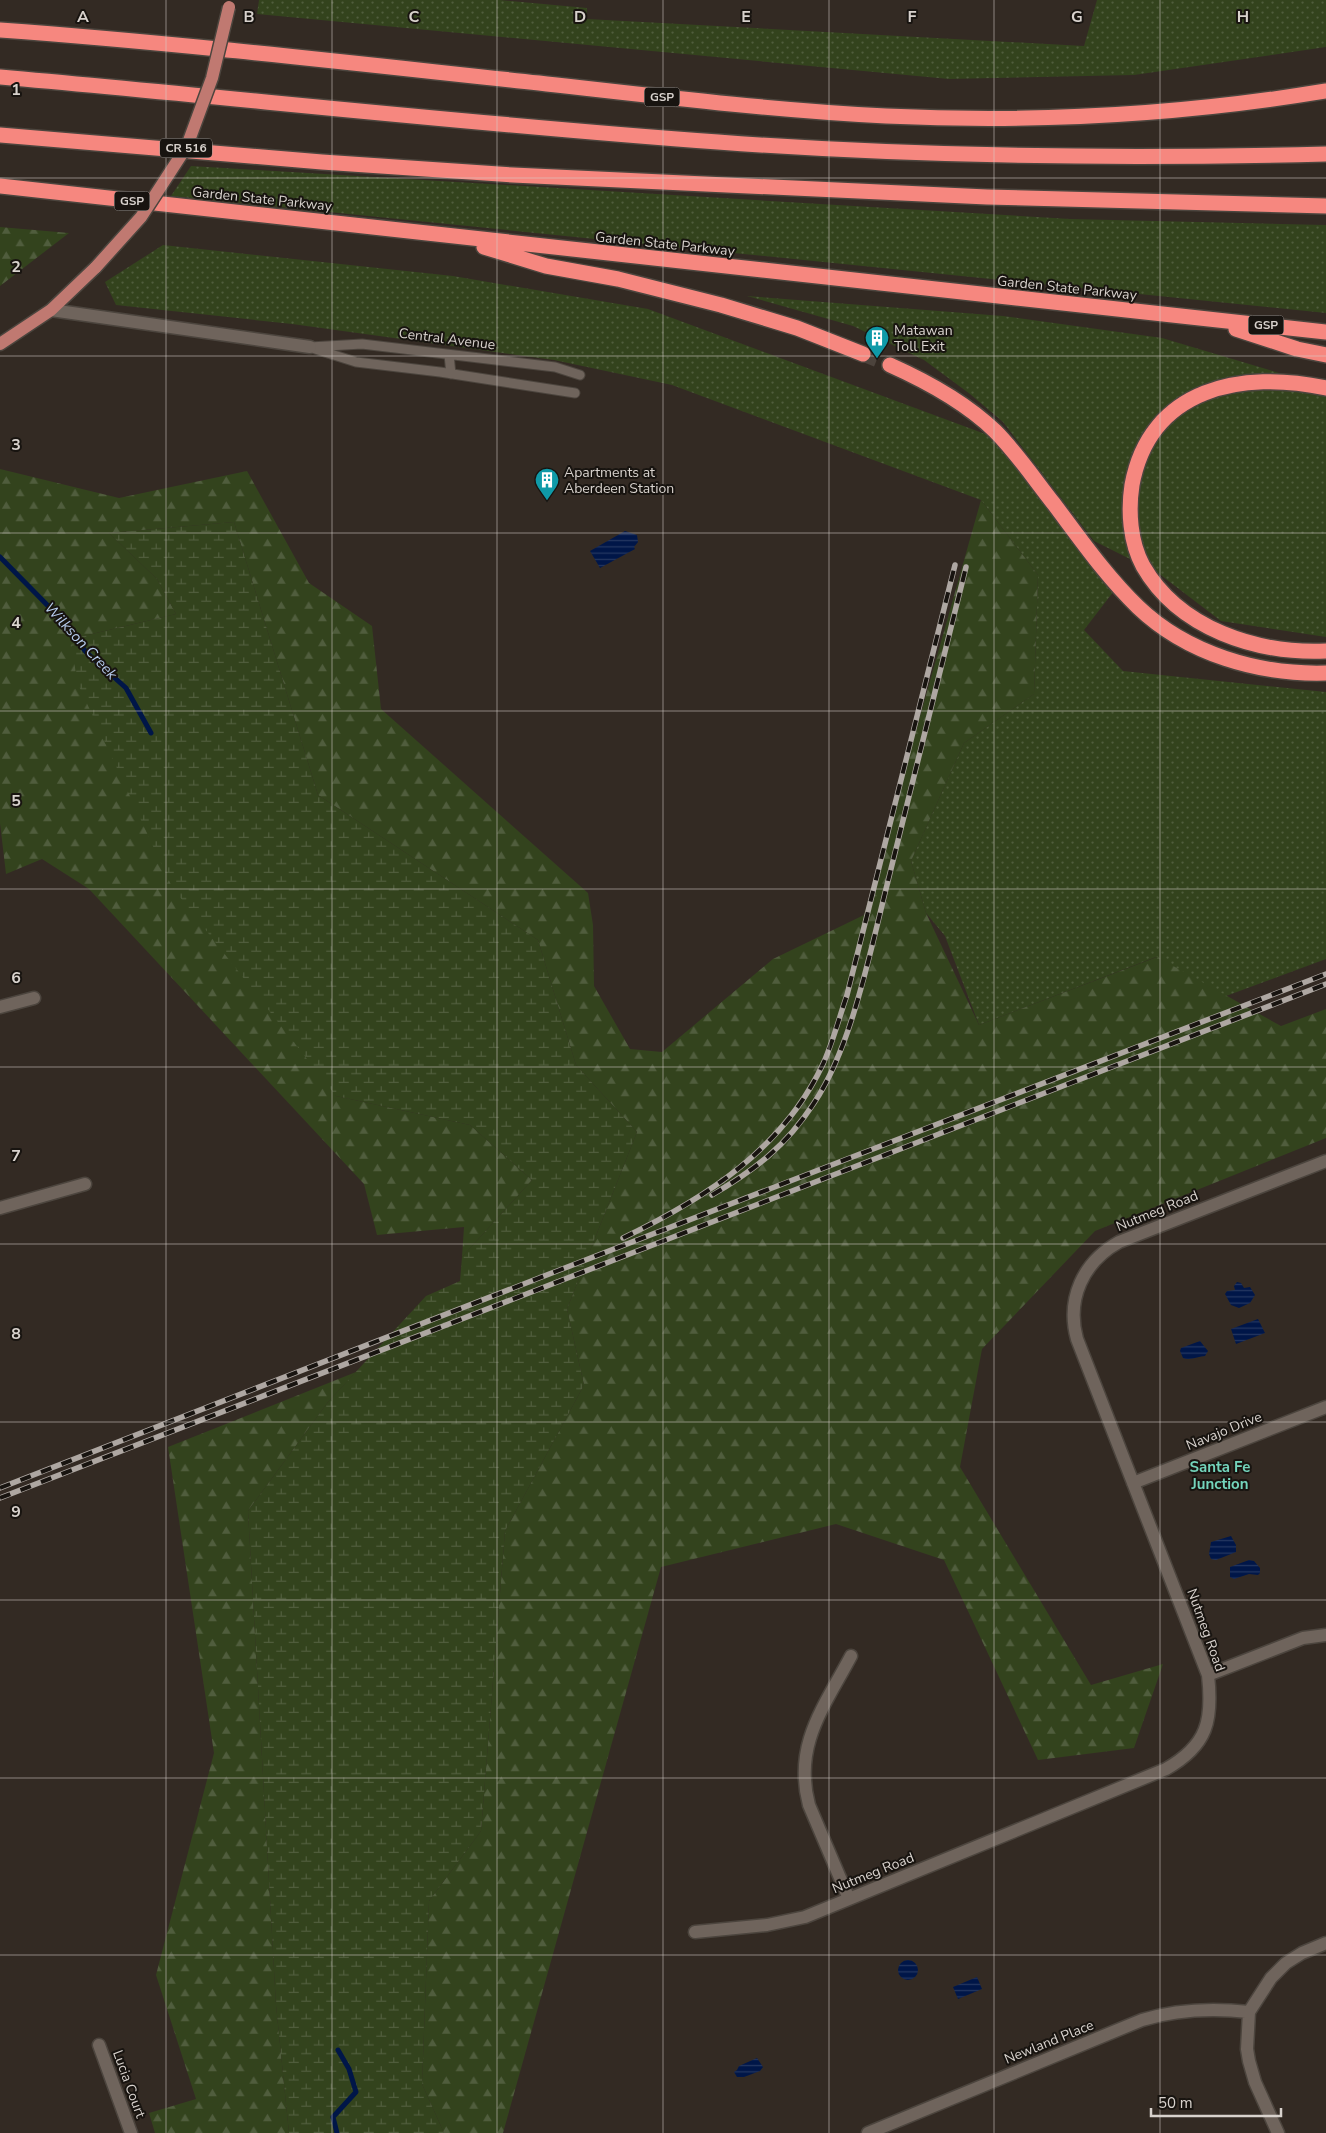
<svg xmlns="http://www.w3.org/2000/svg" width="1326" height="2133" viewBox="0 0 1326 2133" font-family="'Nunito Sans',sans-serif">
<defs>
<pattern id="grass-dots" width="8" height="8" patternUnits="userSpaceOnUse" patternTransform="scale(1.25)"><rect width="8" height="8" fill="#33431d"/><path d="M2 2h.1M6 6h.1" fill="none" stroke="#505d3d" stroke-width="1.8" stroke-linecap="round"/></pattern>
<pattern id="forest-firs" width="22" height="20" patternUnits="userSpaceOnUse" patternTransform="scale(1.25)"><rect width="22" height="20" fill="#33431d"/><path d="M5 1l3.5 6h-7zM16 11l3.5 6h-7z" fill="#505d3d"/></pattern>
<pattern id="wetland-marsh" width="20" height="14" patternUnits="userSpaceOnUse" patternTransform="scale(1.25)"><rect width="20" height="14" fill="#33431d"/><path d="M1 5h8M5 5V1M11 12h8M15 12V8" fill="none" stroke="#505d3d"/></pattern>
<pattern id="water-rules" width="6" height="5" patternUnits="userSpaceOnUse" patternTransform="scale(1.25)"><rect width="6" height="5" fill="#001648"/><path d="M0 2.5h6" fill="none" stroke="#243761"/></pattern>
</defs>
<rect width="100%" height="100%" fill="#332a23"/>
<path fill="url(#grass-dots)" d="M259,0H500L587,8V19L1084,46L1097,0H1326V47L1134,75L949,79L257,14Z
M191,166L1070,219L1326,225V313L171,196Z
M163,245L453,276L648,309L996,438L1117,587L1084,630L1123,671L1326,692V959L1226,996L1156,957L979,1025L945,936L926,913L911,861L964,743L1034,694L1038,575L981,500L672,385L554,360L292,324L116,305L105,282Z
M747,296L1003,316L1162,338L1326,387V637L1221,621L1158,573L1094,541L1003,422L970,394L924,360L853,326Z"/>
<path fill="url(#forest-firs)" d="M0,227L69,233L0,286Z
M0,469L119,498L247,471L309,583L372,626L381,709L588,893L593,925L594,986L630,1049L662,1052L773,959L864,915L981,500L1038,575L1034,694L964,743L911,861L926,913L979,1025L1157,957L1281,1026L1326,1009V1138L1095,1231L982,1349L960,1467L1091,1685L1163,1664L1134,1748L1038,1760L944,1560L836,1524L661,1567L503,2133H444L422,2084L429,1901L481,1831L505,1531L584,1385L567,1309L637,1132L576,1065L538,940L318,795L234,522L109,533L157,579L176,614L71,639L336,1096L470,1125L532,1180L462,1257L464,1227L377,1235L364,1184L89,889L42,859L6,874L0,823Z
M356,1372L328,1402L248,1511L276,2005L289,2133H155L149,2113L196,2099L156,1975L214,1753L168,1447Z"/>
<path fill="url(#wetland-marsh)" d="M234,522L318,795L538,940L576,1065L637,1132L567,1309L584,1385L505,1531L481,1831L429,1901L422,2084L444,2133H289L276,2005L248,1511L328,1402L426,1296L460,1281L462,1257L532,1180L470,1125L336,1096L172,887L77,682L71,639L176,614L157,579L109,533Z"/>
<path fill="url(#water-rules)" d="M625,531L637,535L638,542L634,547L635,549L600,568L590,551Z
M1237,1282L1241,1283L1244,1288L1250,1287L1255,1295L1250,1303L1239,1308L1231,1305L1225,1294L1227,1291L1235,1290L1234,1286Z
M1258,1319L1265,1333L1236,1344L1231,1329Z
M1200,1341L1208,1351L1205,1356C1199,1356 1190,1361 1183,1358L1180,1351L1181,1348Z
M1231,1536L1236,1545V1552L1216,1560L1211,1559L1209,1554L1211,1542Z
M1249,1560L1254,1561L1260,1568V1573L1258,1575L1249,1574L1234,1579L1230,1577V1567Z
M898 1970a10 10 0 1 1 20 0a10 10 0 1 1-20 0Z
M977,1977L982,1989L958,1999L953,1987Z
M757,2058L763,2067L760,2071L744,2077H737L734,2072L737,2070L739,2066Z"/>
<g fill="none" stroke-linecap="round" stroke-linejoin="round">
<path stroke="#001648" stroke-width="5" d="M0,557L58,616L86,652L126,688L151,733
M337,2133L333,2117L356,2092L349,2069L338,2050"/>
<path stroke="#4c433c" stroke-width="15" stroke-dasharray="15 8" stroke-linecap="butt" d="M863,354L890,365"/>
<defs>
<path id="lane" d="M310,347L362,344L555,367L580,375
M315,349L356,362L440,372L575,393
M449,355L451,374"/>
<path id="street" d="M51,310L310,347
M0,1007L34,998
M0,1208L85,1184
M1133,1483L1326,1407
M1208,1675L1303,1638L1326,1635
M849,1899L809,1805C793,1745 824,1707 851,1656
M695,1932L767,1925L805,1917L1166,1769C1208,1745 1213,1720 1208,1675L1077,1339C1066,1299 1083,1262 1119,1242L1326,1161
M99,2045L131,2133
M868,2133L1142,2020C1178,2009 1212,2008 1249,2012
M1278,2133L1255,2082L1249,2061L1247,2049L1249,2012L1271,1978L1286,1963L1302,1953L1326,1943"/>
<path id="primary" d="M0,344L51,310L96,267"/>
<path id="highway" d="M0,30C180,43 360,64 539,83C655,96 770,110 886,116C1033,123 1181,115 1326,91
M0,77C239,98 479,125 718,142C920,157 1124,159 1326,154
M0,135L322,162L513,175L987,197L1326,206
M0,186L1326,332
M484,247L546,266L618,279L721,305L797,328L863,354
M1236,329L1297,349L1326,355
M890,365C928,382 965,402 995,431C1017,453 1035,480 1054,504C1081,540 1106,576 1138,607C1187,654 1259,675 1326,673
M1326,388C1243,370 1150,387 1132,485C1128,511 1130,542 1143,566C1179,629 1257,654 1326,651"/>
</defs>
<use href="#lane" stroke="#4c453e" stroke-width="11"/>
<use href="#street" stroke="#4c453e" stroke-width="15"/>
<use href="#primary" stroke="#4c453e" stroke-width="15"/>
<use href="#highway" stroke="#4c453e" stroke-width="18"/>
<use href="#lane" stroke="#6f645c" stroke-width="9"/>
<use href="#street" stroke="#6f645c" stroke-width="12"/>
<use href="#primary" stroke="#c07971" stroke-width="12"/>
<use href="#highway" stroke="#f6877f" stroke-width="15"/>
<defs>
<path id="rail" d="M712,1195C756,1169 786,1146 814,1103C852,1046 870,952 887,885C913,779 940,673 966,567
M623,1238C706,1198 783,1149 823,1064C833,1042 839,1018 847,995L955,565
M0,1488L557,1271L1326,974
M0,1498L1326,984"/>
</defs>
<use href="#rail" stroke="#aea7a2" stroke-width="5.5"/>
<use href="#rail" stroke="#181410" stroke-width="4" stroke-dasharray="11" stroke-linecap="butt"/>
<defs>
<path id="primary-bridge" d="M96,267L141,217L187,146L212,78L229,7"/>
</defs>
<use href="#primary-bridge" stroke="#4c453e" stroke-width="15" stroke-linecap="butt"/>
<use href="#primary-bridge" stroke="#c07971" stroke-width="12"/>
</g>
<path fill="none" stroke="#d8d2cd" stroke-width="1" stroke-opacity="0.55" d="M166,0V2133M332,0V2133M497,0V2133M663,0V2133M829,0V2133M994,0V2133M1160,0V2133M0,178H1326M0,356H1326M0,533H1326M0,711H1326M0,889H1326M0,1067H1326M0,1244H1326M0,1422H1326M0,1600H1326M0,1778H1326M0,1955H1326"/>
<defs>
<symbol id="building-pin" viewBox="-11 -11 22 30"><path d="M0 17L-7.5 6A9.5 9.5 0 1 1 7.5 6Z" fill="#0f9aa8" stroke="#181410"/><path d="M-4-6H4V6H1V3H-1V6H-4ZM-2.5-4.3h1.7v1.8h-1.7ZM.8-4.3h1.7v1.8H.8ZM-2.5-1h1.7V.8h-1.7ZM.8-1h1.7V.8H.8Z" fill="#fff"/></symbol>
</defs>
<g fill-rule="evenodd">
<use href="#building-pin" x="863" y="324" width="28" height="38"/>
<use href="#building-pin" x="533" y="466" width="28" height="38"/>
</g>
<g text-anchor="middle" dominant-baseline="central" stroke-width="4" stroke-linejoin="round" paint-order="stroke">
<g fill="#181410" stroke="#9e9994" stroke-width="1">
<rect x="644.5" y="87.5" width="35" height="19" rx="4"/>
<rect x="160" y="138.5" width="52" height="19" rx="4"/>
<rect x="114.5" y="191.5" width="35" height="19" rx="4"/>
<rect x="1248.5" y="315.5" width="35" height="19" rx="4"/>
</g>
<g font-size="12" font-weight="bold" fill="#d8d2cd">
<text x="662" y="97">GSP</text>
<text x="186" y="148">CR 516</text>
<text x="132" y="201">GSP</text>
<text x="1266" y="325">GSP</text>
</g>
<g font-size="14" fill="#d8d2cd" stroke="#181410">
<text transform="translate(262 199) rotate(6)">Garden State Parkway</text>
<text transform="translate(665 244) rotate(6)">Garden State Parkway</text>
<text transform="translate(1067 288) rotate(6)">Garden State Parkway</text>
<text transform="translate(447 339) rotate(7)">Central Avenue</text>
<text transform="translate(1157 1211) rotate(-22)">Nutmeg Road</text>
<text transform="translate(1224 1431) rotate(-22)">Navajo Drive</text>
<text transform="translate(1206 1630) rotate(70)">Nutmeg Road</text>
<text transform="translate(873 1873) rotate(-22)">Nutmeg Road</text>
<text transform="translate(1049 2042) rotate(-22)">Newland Place</text>
<text transform="translate(129 2084) rotate(70)">Lucia Court</text>
</g>
<g font-size="14" fill="#d8d2cd" stroke="#181410" text-anchor="start">
<text x="894" y="330">Matawan<tspan x="894" dy="16">Toll Exit</tspan></text>
<text x="564" y="472">Apartments at<tspan x="564" dy="16">Aberdeen Station</tspan></text>
</g>
<g font-size="15" font-style="italic" fill="#b8cdef" stroke="#181410">
<text transform="translate(81 641) rotate(47)">Wilkson Creek</text>
</g>
<g font-size="15" font-weight="bold" fill="#74d5bc" stroke="#181410">
<text x="1220" y="1467">Santa Fe<tspan x="1220" dy="17">Junction</tspan></text>
</g>
</g>
<g font-size="16" text-anchor="middle" font-weight="bold" fill="#d8d2cd" stroke="#181410" stroke-width="4" stroke-linejoin="round" paint-order="stroke">
<text x="83" y="22">A</text>
<text x="249" y="22">B</text>
<text x="414" y="22">C</text>
<text x="580" y="22">D</text>
<text x="746" y="22">E</text>
<text x="912" y="22">F</text>
<text x="1077" y="22">G</text>
<text x="1243" y="22">H</text>
<text x="16" y="95">1</text>
<text x="16" y="272">2</text>
<text x="16" y="450">3</text>
<text x="16" y="628">4</text>
<text x="16" y="806">5</text>
<text x="16" y="983">6</text>
<text x="16" y="1161">7</text>
<text x="16" y="1339">8</text>
<text x="16" y="1517">9</text>
</g>
<path d="M1151 2108v8h130v-8" fill="none" stroke="#d8d2cd" stroke-width="2.5"/>
<text x="1158" y="2108" font-size="15" fill="#d8d2cd" stroke="#181410" stroke-width="4" paint-order="stroke">50 m</text>
</svg>
